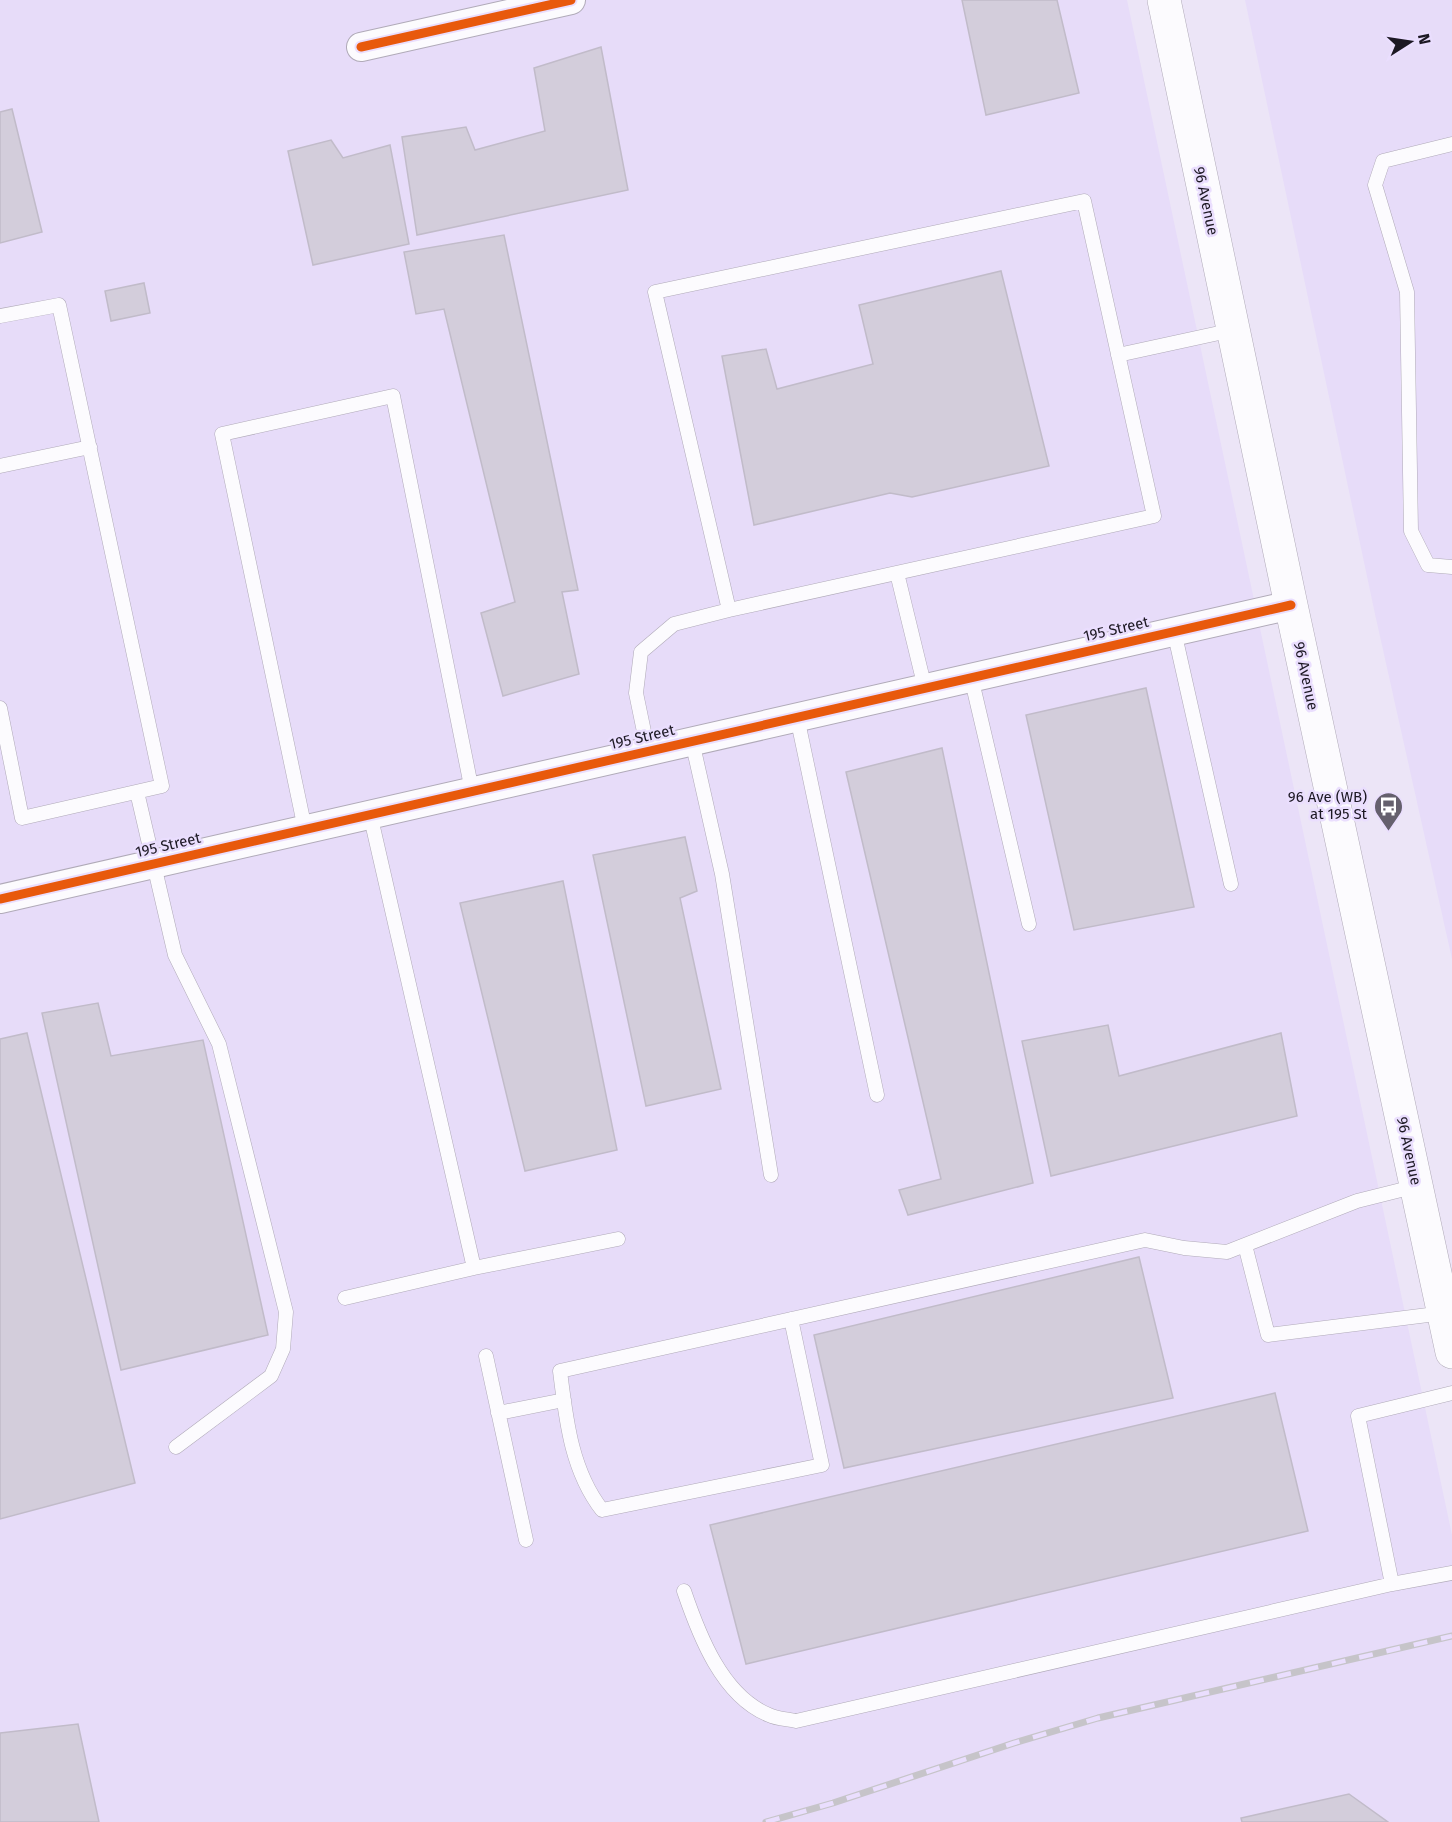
<svg xmlns="http://www.w3.org/2000/svg" width="1452" height="1822" viewBox="0 0 1452 1822" font-family="'Fira Sans',sans-serif">
<rect width="100%" height="100%" fill="#ece5f7"/>
<path fill="#e7dcf9" d="M0,0H1127L1452,1535V1822H0Z
M1245,0H1452V959L1375,614Z"/>
<path fill="#d3cddb" stroke="#c1bbc9" stroke-width="1.5" d="M962,0H1057L1079,93L986,115Z
M601,47L628,190L417,235L402,137L466,127L475,150L545,131L534,68Z
M12,109L42,232L0,243V112Z
M331,140L343,158L390,145L409,244L313,265L288,151Z
M504,235L578,590L562,592L579,674L503,696L481,613L515,602L444,309L416,314L404,252Z
M1001,271L1049,466L912,497L890,493L754,525L722,356L766,349L777,389L873,364L859,305Z
M144,283L150,313L111,321L105,291Z
M1146,688L1194,907L1074,930L1026,715Z
M942,748L1033,1183L908,1215L899,1190L941,1179L846,772Z
M685,837L697,891L680,898L721,1089L646,1106L593,855Z
M563,881L617,1150L525,1171L460,903Z
M98,1003L111,1056L203,1040L268,1335L121,1370L42,1013Z
M1108,1025L1119,1076L1281,1033L1297,1116L1051,1176L1022,1041Z
M27,1033L135,1483L0,1519V1039Z
M1139,1257L1173,1398L844,1468L814,1335Z
M1275,1393L1308,1531L746,1664L710,1525Z
M78,1724L99,1822H0V1733Z
M1349,1794L1388,1822H1242L1241,1818Z"/>
<g fill="none" stroke-linecap="round" stroke-linejoin="round">
<defs>
<path id="lane" d="M1452,144L1383,161L1375,185L1407,292L1411,531L1428,565L1452,567
M0,316L59,305L162,786L22,818L0,708
M1118,355L1233,330
M0,466L90,447
M897,573L925,688
M1174,631L1231,884
M971,677L1029,924
M797,717L877,1095
M692,741L722,874L771,1175
M648,751L636,693L641,652L674,624L729,610L1154,516L1084,201L655,292L729,610
M137,792L175,955L219,1044L286,1312L283,1349L271,1376L176,1447
M370,814L474,1268
M305,829L222,434L393,396L472,791
M1245,1245L1268,1335L1444,1313
M345,1298L474,1268L618,1239
M791,1319L822,1465L602,1510C571,1470 566,1419 560,1371L1145,1240L1184,1248L1227,1252L1357,1201L1417,1186
M486,1356L526,1540
M498,1413L564,1400
M1392,1584L1358,1416L1452,1393
M684,1591C699,1635 722,1696 769,1715C777,1719 787,1719 796,1721L1392,1584L1452,1573"/>
<path id="street" d="M361,47L571,0
M0,899L1291,605"/>
<path id="secondary" d="M1164,0L1291,605L1452,1352"/>
</defs>
<use href="#lane" stroke="#b0aab8" stroke-width="15"/>
<use href="#street" stroke="#b0aab8" stroke-width="30"/>
<use href="#secondary" stroke="#b0aab8" stroke-width="34"/>
<use href="#lane" stroke="#fcfbfe" stroke-width="14"/>
<use href="#street" stroke="#fcfbfe" stroke-width="28"/>
<use href="#secondary" stroke="#fcfbfe" stroke-width="33"/>
<defs>
<path id="rail" d="M766,1822L833,1803L1014,1743L1098,1718L1452,1636"/>
</defs>
<use href="#rail" stroke="#c6c4c9" stroke-width="7"/>
<use href="#rail" stroke="#eadefe" stroke-width="4.5" stroke-dasharray="14" stroke-linecap="butt"/>
<defs>
<path id="cycleway" d="M361,47L571,0
M0,899L1291,605"/>
</defs>
<use href="#cycleway" stroke="#eadefe" stroke-width="13"/>
<use href="#cycleway" stroke="#e8590c" stroke-width="9"/>
</g>
<defs>
<symbol id="bus-pin" viewBox="-11 -11 22 30"><path d="M0 17L-7.5 6A9.5 9.5 0 1 1 7.5 6Z" fill="#65606d" stroke="#eadefe"/><path d="M-5-6H5V4H4V6H2V4H-2V6H-4V4H-5ZM-3.5-4V0h7V-4ZM-3.5 1.2v1.5H-2V1.2ZM2 1.2v1.5H3.5V1.2Z" fill="#fff"/></symbol>
</defs>
<g fill-rule="evenodd">
<use href="#bus-pin" x="1372" y="790" width="33" height="45"/>
</g>
<g text-anchor="middle" dominant-baseline="central" stroke-width="5" stroke-linejoin="round" paint-order="stroke">
<g font-size="15" fill="#1c1823" stroke="#eadefe">
<text transform="translate(1206 201) rotate(78)">96 Avenue</text>
<text transform="translate(1116 629) rotate(-13)">195 Street</text>
<text transform="translate(1306 676) rotate(78)">96 Avenue</text>
<text transform="translate(642 737) rotate(-13)">195 Street</text>
<text transform="translate(168 845) rotate(-13)">195 Street</text>
<text transform="translate(1409 1151) rotate(78)">96 Avenue</text>
</g>
<g font-size="15" fill="#1c1823" stroke="#eadefe" text-anchor="end">
<text x="1367" y="797">96 Ave (WB)<tspan x="1367" dy="17">at 195 St</tspan></text>
</g>
</g>
<g transform="translate(1410 42) rotate(78)" stroke="#eadefe" stroke-width="4.5" paint-order="stroke">
<path d="M0-4.5L10 22L0 15L-10 22Z" fill="#1c1823"/>
<text y="-9" font-size="16" font-weight="bold" text-anchor="middle" fill="#1c1823">N</text>
</g>
</svg>
